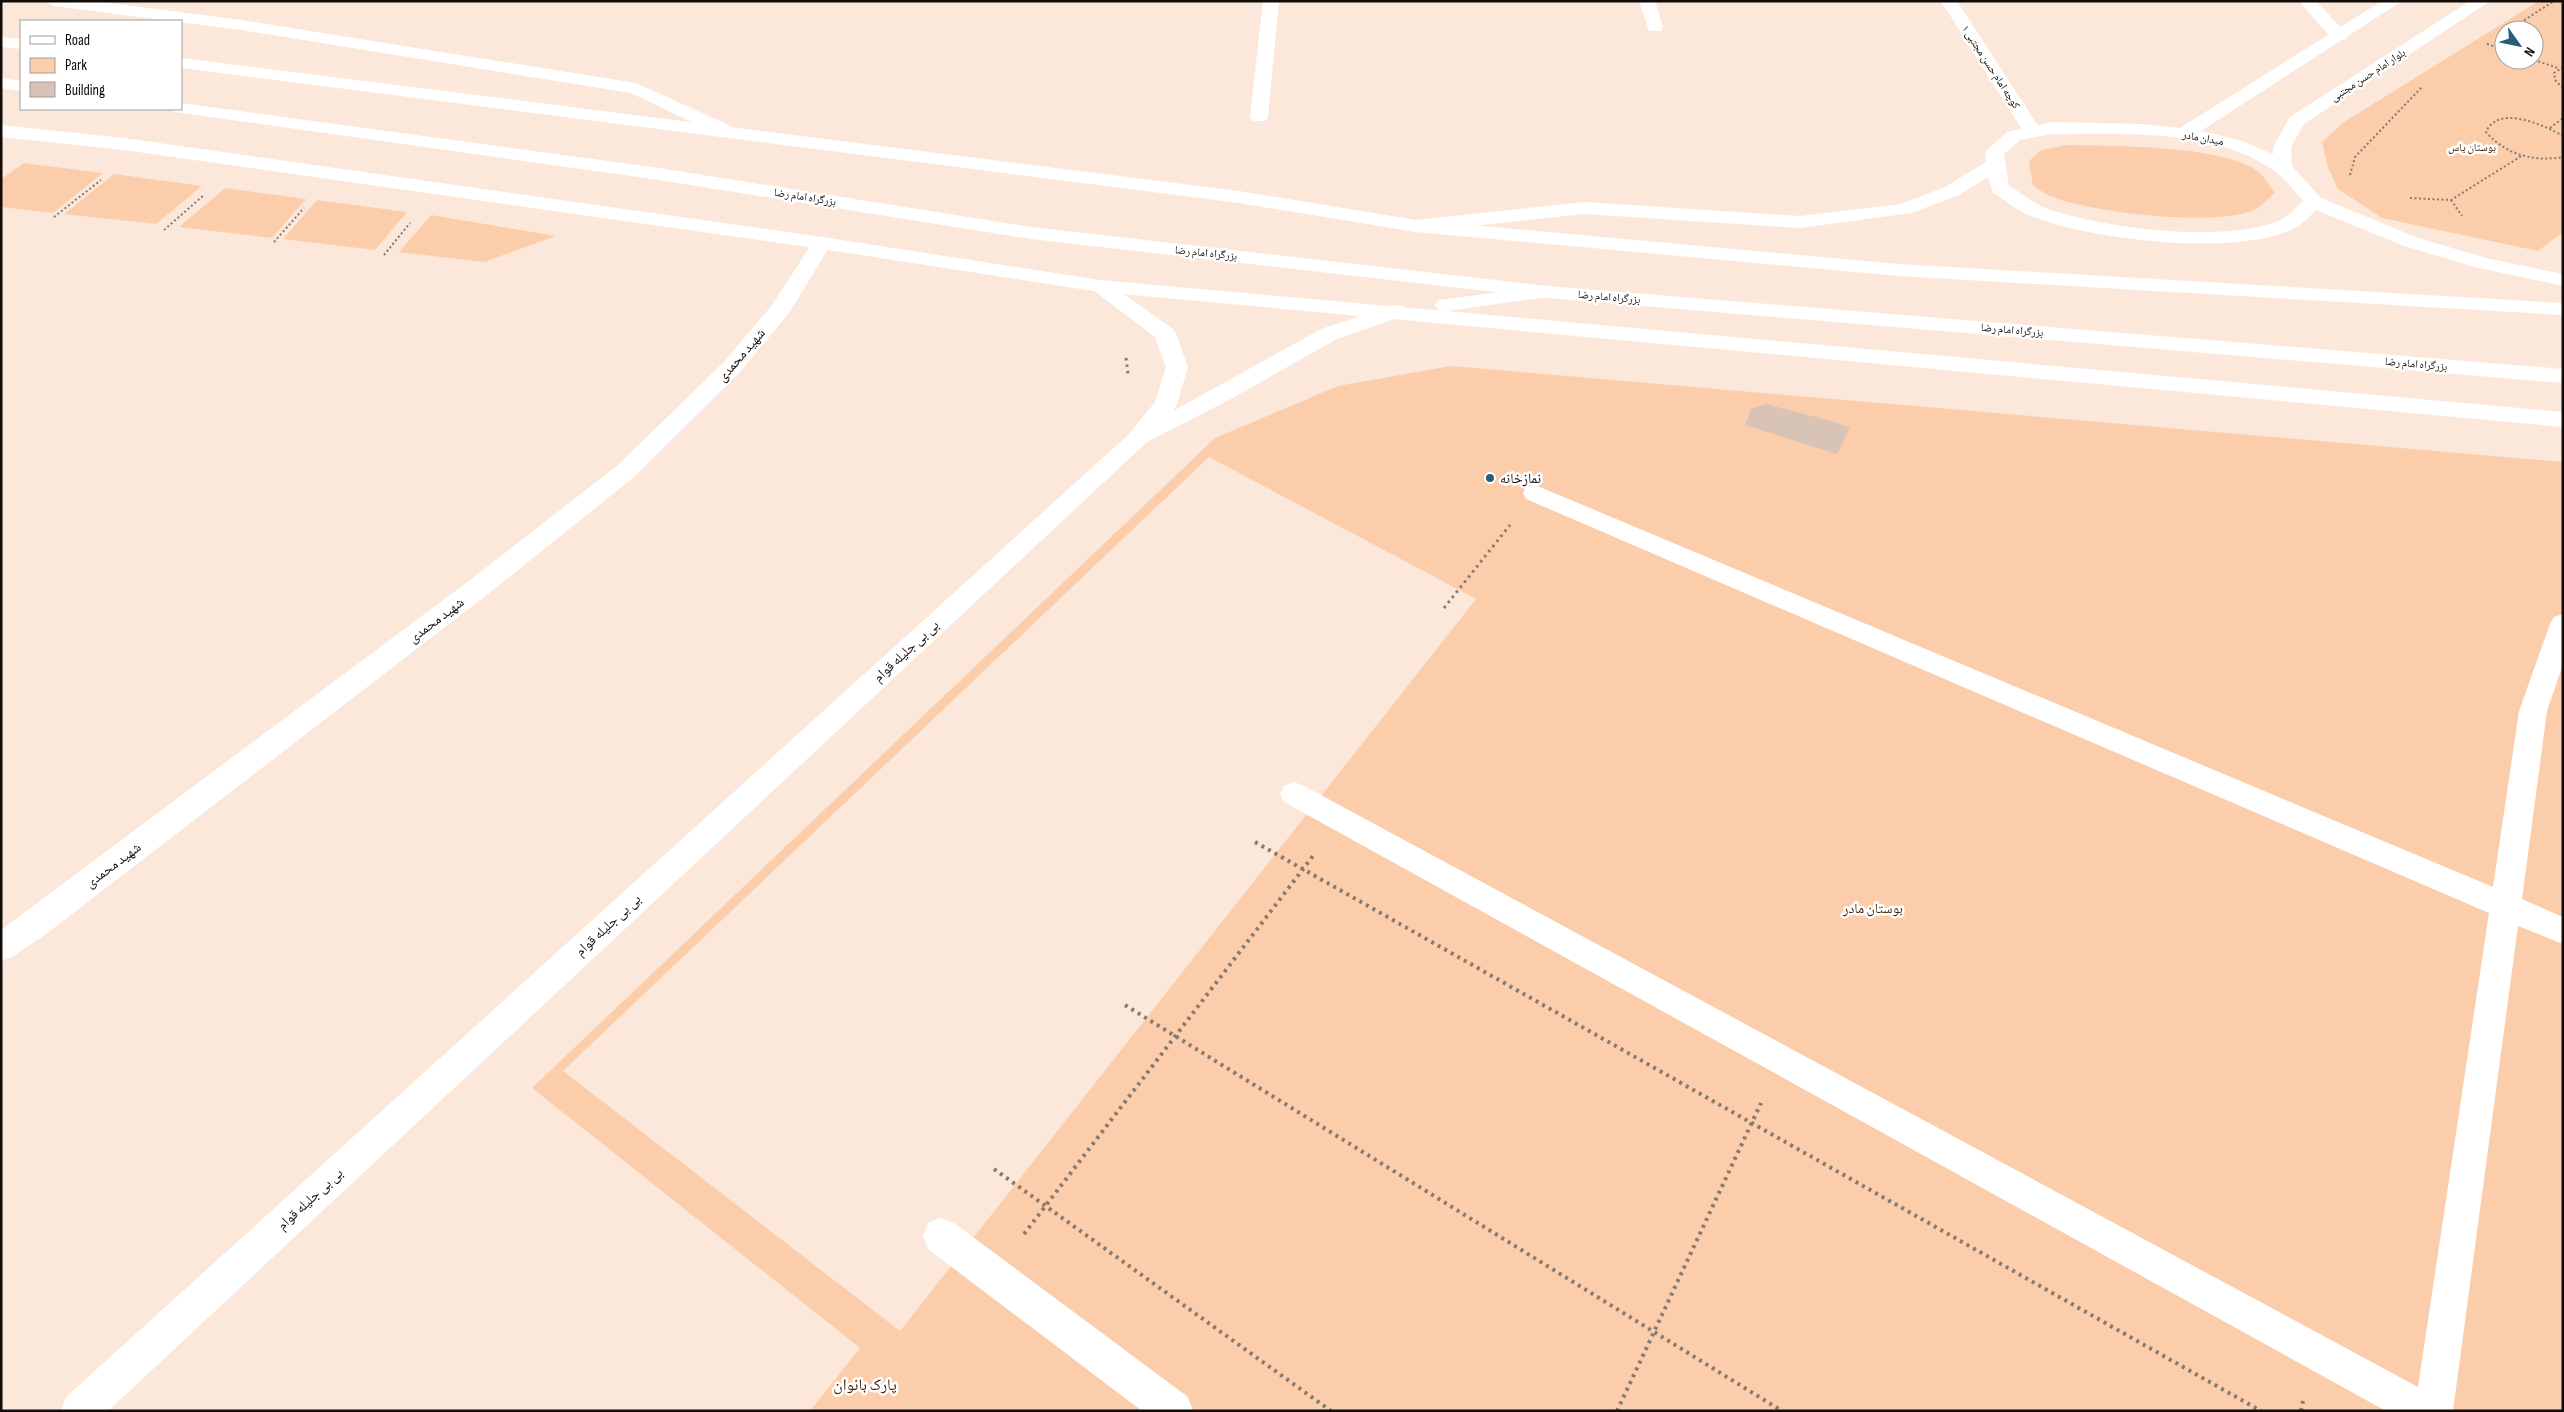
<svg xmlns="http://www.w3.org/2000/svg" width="2564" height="1412" viewBox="0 0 2564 1412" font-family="'Sofia Sans Condensed','Noto Naskh Arabic',sans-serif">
<rect width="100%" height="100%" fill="#fce8da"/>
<path fill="#fccdaa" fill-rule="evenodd" d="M2539,1H2563V232L2538,251L2382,218L2338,189L2328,168L2322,142L2344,122ZM2504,30H2534V60H2504Z
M2067,145C2109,146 2232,145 2261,174C2266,180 2270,187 2275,193C2268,198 2261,207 2254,210C2216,227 2093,213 2053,197C2047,195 2040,190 2033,186L2029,161L2041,150Z
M24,163L103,173L53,213L1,207V179Z
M114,174L202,186L156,224L64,214Z
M225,188L306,199L272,238L179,227Z
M317,200L407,212L375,250L283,239Z
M431,215L556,236L484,262L399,252Z
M1451,366L2563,462V1411H810L860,1348L532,1088L1215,438L1338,386ZM1209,457L1476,599L900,1331L563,1071Z"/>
<path fill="#d8c4b7" d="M1766,404L1835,422L1850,428L1837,454L1745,425L1751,409Z"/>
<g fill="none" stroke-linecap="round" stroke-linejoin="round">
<path stroke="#877a71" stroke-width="2" stroke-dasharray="2 2.5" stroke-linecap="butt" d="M2509,30L2554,1
M2487,44L2504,50
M2534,60L2558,68
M2563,67L2554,73L2555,80L2563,88
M2550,128L2563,118
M2563,136C2544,125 2498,104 2486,132C2506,155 2534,162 2563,157
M2350,175L2355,157L2422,87
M2410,198L2451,200L2523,155
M2451,200L2462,216
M54,217L101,180
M164,230L204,195
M274,242L304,208
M384,255L410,223"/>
<path stroke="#877a71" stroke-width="3" stroke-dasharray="2.5 4" stroke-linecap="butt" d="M1126,358L1128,374
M1444,608L1510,525"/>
<path stroke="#877a71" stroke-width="4" stroke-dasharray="3 4.5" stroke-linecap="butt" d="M1255,842L2261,1411
M1125,1005L1782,1411
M994,1169L1331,1411
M1024,1234L1313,856
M1617,1411L1761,1103
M2301,1411L2303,1401"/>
<path fill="#fff" fill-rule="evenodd" d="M1535,485L2493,887L2519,711L2550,624L2554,617L2563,614V664L2547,711L2522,899L2563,917V944L2518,926L2453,1411H2386L1284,802L1280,794L1284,786L1294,782L1304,786L2418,1387L2489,913L1526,499L1523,493L1526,487Z
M941,1218L954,1223L1188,1397L1193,1411H1142L928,1249L923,1236L928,1223Z"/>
<path fill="#fff" fill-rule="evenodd" d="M1263,1H1279L1268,117L1265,121H1253L1250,117Z
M1639,1H1655L1663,27L1661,31H1649Z
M2299,1H2316L2345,32L2348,36L2345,40H2333Z
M822,237L829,239L832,243L789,313L740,372L634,477L488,594L46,934L12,957L1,961V930L470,580L618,465L724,362L772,305L815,239Z"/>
<path fill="#fff" fill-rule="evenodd" d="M46,1H95L241,20L636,83L731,126L733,130L731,134H717L631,93L241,30L54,6Z
M1941,1H1957L2042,132L2040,136H2026Z
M1100,280L1107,282L1173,329L1176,334L1188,367L1177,404L1173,411L1321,329L1395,305L1403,306L1406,311L1403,316L1337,339L1227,401L1147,442L108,1411H61L66,1397L1128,435L1155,402L1166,367L1155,337L1093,290L1090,286L1093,282Z"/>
<path fill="#fff" fill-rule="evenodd" d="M2382,1H2402L2201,131L2239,140L2273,154V147L2290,117L2470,1H2490L2304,124L2291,147L2292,166L2321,198L2418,238L2486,258L2563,274V286L2475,267L2404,246L2316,210C2309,217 2302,225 2293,229C2236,257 2086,240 2029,215C2016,210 2005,200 1993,193L1988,177L1959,195L1912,213L1800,228L1584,214L1416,232L1409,230L1406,226L1409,222L1416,220L1584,202L1800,216L1901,204L1945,187L1986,162L1985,152L2007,132L2052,122L2140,124L2180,128ZM2052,134C2121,134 2220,128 2277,173C2287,181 2295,192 2303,201C2295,209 2286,218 2276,222C2221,243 2100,228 2045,208C2033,203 2021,193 2009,186L2004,154L2020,140Z"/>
<path fill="#fff" fill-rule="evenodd" d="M1,125L124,138L822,237L1100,280L1444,311L1438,310L1435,305L1438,300L1548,286L1555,288L1559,292L1555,296L1447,311L2563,412V427L1100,292L822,249L124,150L1,137Z"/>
<path fill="#fff" fill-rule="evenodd" d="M1,37L21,39V49L1,47Z
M181,58L1239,191L1416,220L1899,264L2563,303V315L1899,276L1416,232L1239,203L181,68Z
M1,78L21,81V91L1,88Z
M181,103L659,168L1031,227L1548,286L2563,369V383L1548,298L1031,239L659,180L175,112L172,109H181Z"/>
</g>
<circle fill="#255e78" stroke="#fff" stroke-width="2" cx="1490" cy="478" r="5"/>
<g text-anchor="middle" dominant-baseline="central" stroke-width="5" stroke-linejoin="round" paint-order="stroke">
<g font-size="11" fill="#120c08" stroke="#fff">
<text transform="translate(1991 67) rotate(57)">کوچه امام حسن مجتبی ۱</text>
<text transform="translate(2368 75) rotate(-33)">بلوار امام حسن مجتبی</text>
<text transform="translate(2203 138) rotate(10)">میدان مادر</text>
<text transform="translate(805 197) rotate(9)">بزرگراه امام رضا</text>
<text transform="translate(1206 253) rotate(6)">بزرگراه امام رضا</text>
<text transform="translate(1609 297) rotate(5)">بزرگراه امام رضا</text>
<text transform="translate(2012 330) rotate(5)">بزرگراه امام رضا</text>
<text transform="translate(2416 364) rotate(5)">بزرگراه امام رضا</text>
</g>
<g font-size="11" fill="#452305" stroke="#fff">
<text x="2472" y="147">بوستان یاس</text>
</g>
<g font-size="14" fill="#120c08" stroke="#fff">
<text transform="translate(741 355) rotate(-49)">شهید محمدی</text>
<text transform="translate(436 620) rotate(-37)">شهید محمدی</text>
<text transform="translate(906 651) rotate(-43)">بی بی جلیله قوام</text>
<text transform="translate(113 865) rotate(-37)">شهید محمدی</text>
<text transform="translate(608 925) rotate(-43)">بی بی جلیله قوام</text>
<text transform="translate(310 1199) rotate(-43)">بی بی جلیله قوام</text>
</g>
<g font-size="14" fill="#120c08" stroke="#fff" text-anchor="start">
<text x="1500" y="478">نمازخانه</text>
</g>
<g font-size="14" fill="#452305" stroke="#fff">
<text x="1873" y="908">بوستان مادر</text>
</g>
<g font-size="16" fill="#452305" stroke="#fff">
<text x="865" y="1385">پارک بانوان</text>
</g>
</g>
<rect width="2564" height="1412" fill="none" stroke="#120c08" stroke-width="5"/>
<rect x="20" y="20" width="162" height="90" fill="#ffffff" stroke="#a09e9c"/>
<rect x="30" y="36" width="25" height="8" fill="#ffffff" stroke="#a09e9c"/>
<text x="65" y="45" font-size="15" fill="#120c08">Road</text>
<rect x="30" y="58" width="25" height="15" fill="#fccdaa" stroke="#a09e9c"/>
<text x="65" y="70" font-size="15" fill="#120c08">Park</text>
<rect x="30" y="82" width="25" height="15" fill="#d8c4b7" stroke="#a09e9c"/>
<text x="65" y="95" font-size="15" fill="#120c08">Building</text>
<g transform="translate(2519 45) rotate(123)"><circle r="24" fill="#ffffff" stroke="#a09e9c"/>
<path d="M0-4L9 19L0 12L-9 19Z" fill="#255e78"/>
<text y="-8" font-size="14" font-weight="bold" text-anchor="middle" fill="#120c08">N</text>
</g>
</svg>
